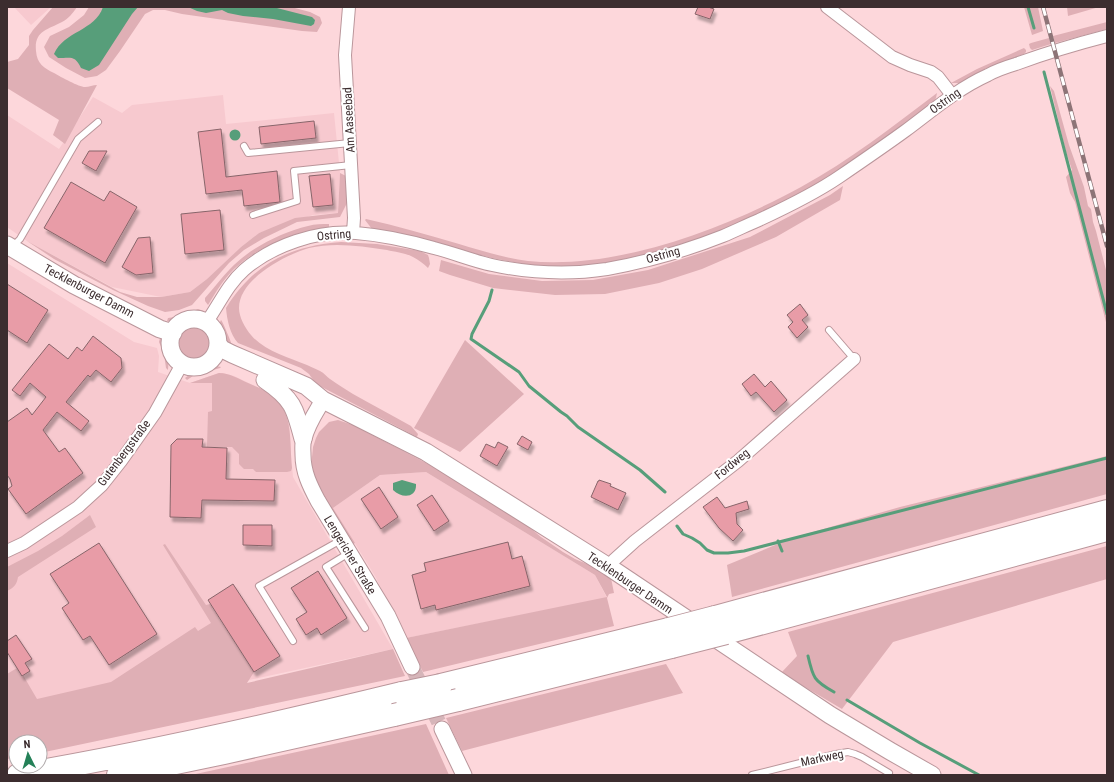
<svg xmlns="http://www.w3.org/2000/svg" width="1114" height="782" viewBox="0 0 1114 782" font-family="'Roboto Condensed',sans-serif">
<defs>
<filter id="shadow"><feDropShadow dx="2.5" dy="4.5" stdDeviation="1" flood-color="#0004"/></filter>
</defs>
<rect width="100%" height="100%" fill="#fdd7db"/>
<path fill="#f7c9cf" d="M14,7H51L31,25Z
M223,95L226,124L334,113L340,173L338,213L313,215L259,233L241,247L207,279L190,292L161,297L112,287L27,241L7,227V115L59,149L93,97L122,113L132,105Z
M7,263L134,342L157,348L159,356L158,372L190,383L219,373H223L234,376L261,389L274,398L281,405L287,417L289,425L291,454L293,477L393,649L7,732Z
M426,472L595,575L607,598L406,638L375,576L333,508L380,475Z"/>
<path fill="#dfafb5" d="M53,7H77C73,13 68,19 62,22C47,30 34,31 36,51C37,64 44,68 54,73C61,77 79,87 85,87C89,87 93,85 97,85L65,144L53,135L59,120L7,88V62L18,59L29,45V36L33,30Z
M89,7H291L310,12L320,17L322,23L317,32L302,31L182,14L165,10H153L145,14L120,51L106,70L97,76L85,78L66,68L49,57L44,47L50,36L69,27L84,15Z
M1024,7H1038L1043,31L1032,35Z
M1067,7H1099L1068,16Z
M1107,22V29L1055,43L1053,36Z
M1049,38L1051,44L1032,50L1030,48L1029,44L1031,43Z
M1024,48L1026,50V52L1024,54L985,69L961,83H951L977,69Z
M1050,86L1054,91L1069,145L1084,187L1088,206L1091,209L1093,222L1096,231L1107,274V326L1075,202L1070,193L1066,177L1072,170L1066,152Z
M937,93L936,98L933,103L849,164L808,189L749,219L701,238L647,254L602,264L574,267H548L529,265L492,258L407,236L372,229L365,220L366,219C397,226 428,235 459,244C482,251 505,258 528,261C617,270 724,229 801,187C849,161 893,126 937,93Z
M340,173L348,177V201L340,217L297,222L264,238L244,250L229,263L192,305L179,310L165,312L148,306L113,290L54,259L27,241L120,292L137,297H161L190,292L207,279L241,247L259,233L295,218L338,213Z
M843,186L840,200L776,237L702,269L659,283L605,294L555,295L493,288L450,275L439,271L441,260L489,274L542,281L593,280L648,270L750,237L830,195Z
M329,224V227C295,232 260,245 234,269C223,280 216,292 208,305L205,301V298C214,288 221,278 230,269C250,248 280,233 308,226C315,224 322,224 329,224Z
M341,242L377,244L420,251L428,255L429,258L430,264L428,268C424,264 419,260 413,257C406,253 395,252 387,250C361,246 334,242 309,248C285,255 239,279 239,308C239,317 245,328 251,335C263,350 289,358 307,365C311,367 316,369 320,371C324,373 327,377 330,379C337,384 345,389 353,394C372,405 392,415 411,426L418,434L417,437L316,384L309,374L301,368L238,343C230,334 227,320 226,308C254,263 290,246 341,242Z
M198,309L204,311L199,315L184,318L178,322L167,321L168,318L175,317Z
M221,320C223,322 231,342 232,345C222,339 214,333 221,320Z
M177 344a17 17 0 1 1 34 0a17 17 0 1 1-34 0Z
M160,338C169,348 169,357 168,370L166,368L164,354L159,342Z
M465,340L524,394L460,452L414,428Z
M211,365L221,367L220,368L193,376L187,380L185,378C193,371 203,371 211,365Z
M219,373C229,373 239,379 248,383C254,386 261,388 267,392C295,409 289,440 292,468L291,471L287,472H256L253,469H244L239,464V454L232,447H207L208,412L212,411V383H190Z
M338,420L353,425L430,465L509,512L523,522L541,537L563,552L575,559L592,566L611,578L614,593L609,594L607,598L614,626L423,672L406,638L607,597L595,575L426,472L380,475L333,508L355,543L352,545L318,491L311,467L313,447L316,438L319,432L329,422Z
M1107,456V494L732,597L727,565L792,538L900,507Z
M90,515L96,527L18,577C17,584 14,588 7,591V567L38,551L62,536Z
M165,544L206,605L210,604L254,672L247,683L393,649L405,676L40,753V742H16V758L7,759V722L8,719L7,715V674L17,668L22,676L23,675L37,699L111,682L195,627L198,631L211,623L163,545Z
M1107,546V579L893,642L842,709L781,673L797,656L788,632Z
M666,664L683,693L462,751L446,718Z
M426,724L449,775L382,774L377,775H191Z"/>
<path fill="#579e7a" d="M103,7H138L132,14L99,65L89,71L81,68C75,55 71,58 58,58L54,54C64,31 95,31 103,7Z
M188,7H273L312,17L315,20L314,24L311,26L273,19L243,16L228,13L222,10L206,13L197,11Z
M229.5 135a5.5 5.5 0 1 1 11 0a5.5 5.5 0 1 1-11 0Z
M402,480L416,484C417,498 402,499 393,490V483Z"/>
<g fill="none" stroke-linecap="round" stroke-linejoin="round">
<path stroke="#579e7a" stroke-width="3" d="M1028,7L1034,28
M1044,72L1107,314
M492,290L489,301L472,334L471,339L519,372L529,386L561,412L567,416L578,427L640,470L665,492
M677,526L683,534L692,538L700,543L707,550L714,553H728L744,551L1107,458
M778,541L782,551
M808,656C813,678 814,681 834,692
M847,700L920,743L979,775"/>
</g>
<path fill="#e89ca7" stroke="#87656a" filter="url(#shadow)" d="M698,7H708L714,9L710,19L695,14Z
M314,121L316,138L261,144L259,127Z
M221,129L226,177L277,171L280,202L244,206L242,190L206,194L198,132Z
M89,151H107L96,171L82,163Z
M330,174L333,205L313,207L309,176Z
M71,182L104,201L110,191L137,207L105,263L44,228Z
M220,210L224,250L185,254L181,214Z
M150,237L153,273L136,275L122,267L138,238Z
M7,284L48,310L27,343L7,330Z
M800,304L808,315L802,320L808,327L797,338L788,327L793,322L787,315Z
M93,336L121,358L122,368L111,382L96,370L90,377L88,375L66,402L89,421L81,431L57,412L43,430L59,452L65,448L83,473L26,514L8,489L12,486L10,479L7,475V422L27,408L32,415L46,397L30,383L20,396L12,390L49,344L68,359L77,347L82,351Z
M754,374L765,387L771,381L787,400L774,412L756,392L751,396L742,384Z
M522,436L532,442L528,450L517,444Z
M177,439H203L202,447L227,448L226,479L275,480L274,501L202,500L201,518L170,517L171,445Z
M498,442L508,447L497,466L480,456L486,444L495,448Z
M599,480L611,484L610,486L626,493L618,510L591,497L598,481H599Z
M379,487L398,517L381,529L361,499Z
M432,495L449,521L434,531L417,505Z
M717,497L725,508L747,501L749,509L736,513L737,524L743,530L733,541L719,528L703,507Z
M243,525H272V546L243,545Z
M508,542L512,559L522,556L530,586L436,610L435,605L421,609L412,575L426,571L424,563Z
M99,543L157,634L109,665L90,636L83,640L62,608L69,603L50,574Z
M318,571L347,618L321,635L317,628L306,635L296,619L307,612L291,588Z
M233,584L280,656L254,672L208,600Z
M16,635L32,659L25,663L30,671L22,676L7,652V641Z"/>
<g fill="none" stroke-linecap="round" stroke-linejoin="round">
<path stroke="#d6b5b9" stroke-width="15" stroke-dasharray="15 8" stroke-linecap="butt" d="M412,667L442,729"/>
<defs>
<path id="service" d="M244,146L248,153L350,143
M253,215L297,201L294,171L351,165
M12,247L20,239L78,139L98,122
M829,330L854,359
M349,553L326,567L365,628
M293,641L259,586L341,540
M752,775L836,754L848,752L855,754L862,757L889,773"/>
<path id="minor" d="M349,7L345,55L354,218L353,233
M827,7L892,57L910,65L931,72L938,77L952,95
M206,323C219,305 227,285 244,270C273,245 317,230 356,233C382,235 409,241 434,248C454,253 473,261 492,265C530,273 568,275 607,269C646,262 685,251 723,236C735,231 747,225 759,220C787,207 814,194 839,177C861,162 883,147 905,131C932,111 957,89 988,75C997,70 1006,67 1016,64C1046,53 1076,44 1107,36
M7,551L24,543L78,507L102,485L121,461L155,413L182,364
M609,567L614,560L635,541L738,461L854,359"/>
<path id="tertiary" d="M323,400C316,412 307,425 304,439C302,444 303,450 303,455C303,472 310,486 318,501L388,616L412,667
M442,729L464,775"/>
<path id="secondary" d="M7,245L74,285L160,329L173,333
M170 343a24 24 0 1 1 48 0a24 24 0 1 1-48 0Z
M218,344L222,349L232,354L306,386L323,400L426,452L609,567L830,715L890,751L932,775
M265,380C293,399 295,408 303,439"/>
<path id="motorway" d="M715,617L1107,511
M726,633L1107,530
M441,685L669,629
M458,700L671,647
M18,775C147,753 275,724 402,693
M118,775L224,753L394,715"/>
</defs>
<use href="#service" stroke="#ba969b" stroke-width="8"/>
<use href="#minor" stroke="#ba969b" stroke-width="14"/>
<use href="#tertiary" stroke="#ba969b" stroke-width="17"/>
<use href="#secondary" stroke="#ba969b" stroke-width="19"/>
<use href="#motorway" stroke="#ba969b" stroke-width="24"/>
<use href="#service" stroke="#fff" stroke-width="6"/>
<use href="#minor" stroke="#fff" stroke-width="12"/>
<use href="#tertiary" stroke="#fff" stroke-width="15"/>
<use href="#secondary" stroke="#fff" stroke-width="17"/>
<use href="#motorway" stroke="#fff" stroke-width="22"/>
<defs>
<path id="rail" d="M1043,7L1107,246"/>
</defs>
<use href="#rail" stroke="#8d7477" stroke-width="4.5"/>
<use href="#rail" stroke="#fff" stroke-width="3" stroke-dasharray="9" stroke-linecap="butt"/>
<defs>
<path id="motorway-bridge" d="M669,629L715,617
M671,647L726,633
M402,693L441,685
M394,715L458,700"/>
</defs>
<use href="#motorway-bridge" stroke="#ba969b" stroke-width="24" stroke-linecap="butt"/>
<use href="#motorway-bridge" stroke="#fff" stroke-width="22"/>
</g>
<g text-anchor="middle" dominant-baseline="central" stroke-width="4" stroke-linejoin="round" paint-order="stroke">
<g font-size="12" fill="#3c2d2f" stroke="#fff">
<text transform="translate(945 101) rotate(-35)">Ostring</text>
<text transform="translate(349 120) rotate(-93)">Am Aaseebad</text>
<text transform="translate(334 235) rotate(-5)">Ostring</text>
<text transform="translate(663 255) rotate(-16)">Ostring</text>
<text transform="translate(89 291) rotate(28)">Tecklenburger Damm</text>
<text transform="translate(124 453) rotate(-53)">Gutenbergstraße</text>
<text transform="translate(732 464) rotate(-39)">Fordweg</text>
<text transform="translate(350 555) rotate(59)">Lengericher Straße</text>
<text transform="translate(630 583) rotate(34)">Tecklenburger Damm</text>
<text transform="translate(822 758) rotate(-12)">Markweg</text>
</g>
</g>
<rect width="1114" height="782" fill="none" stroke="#3c2d2f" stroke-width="16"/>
<g transform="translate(28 754) rotate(355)"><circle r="19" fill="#ffffff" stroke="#b1abac"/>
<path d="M0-3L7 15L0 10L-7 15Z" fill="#248158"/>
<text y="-6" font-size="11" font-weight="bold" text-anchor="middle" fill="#3c2d2f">N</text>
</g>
</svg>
